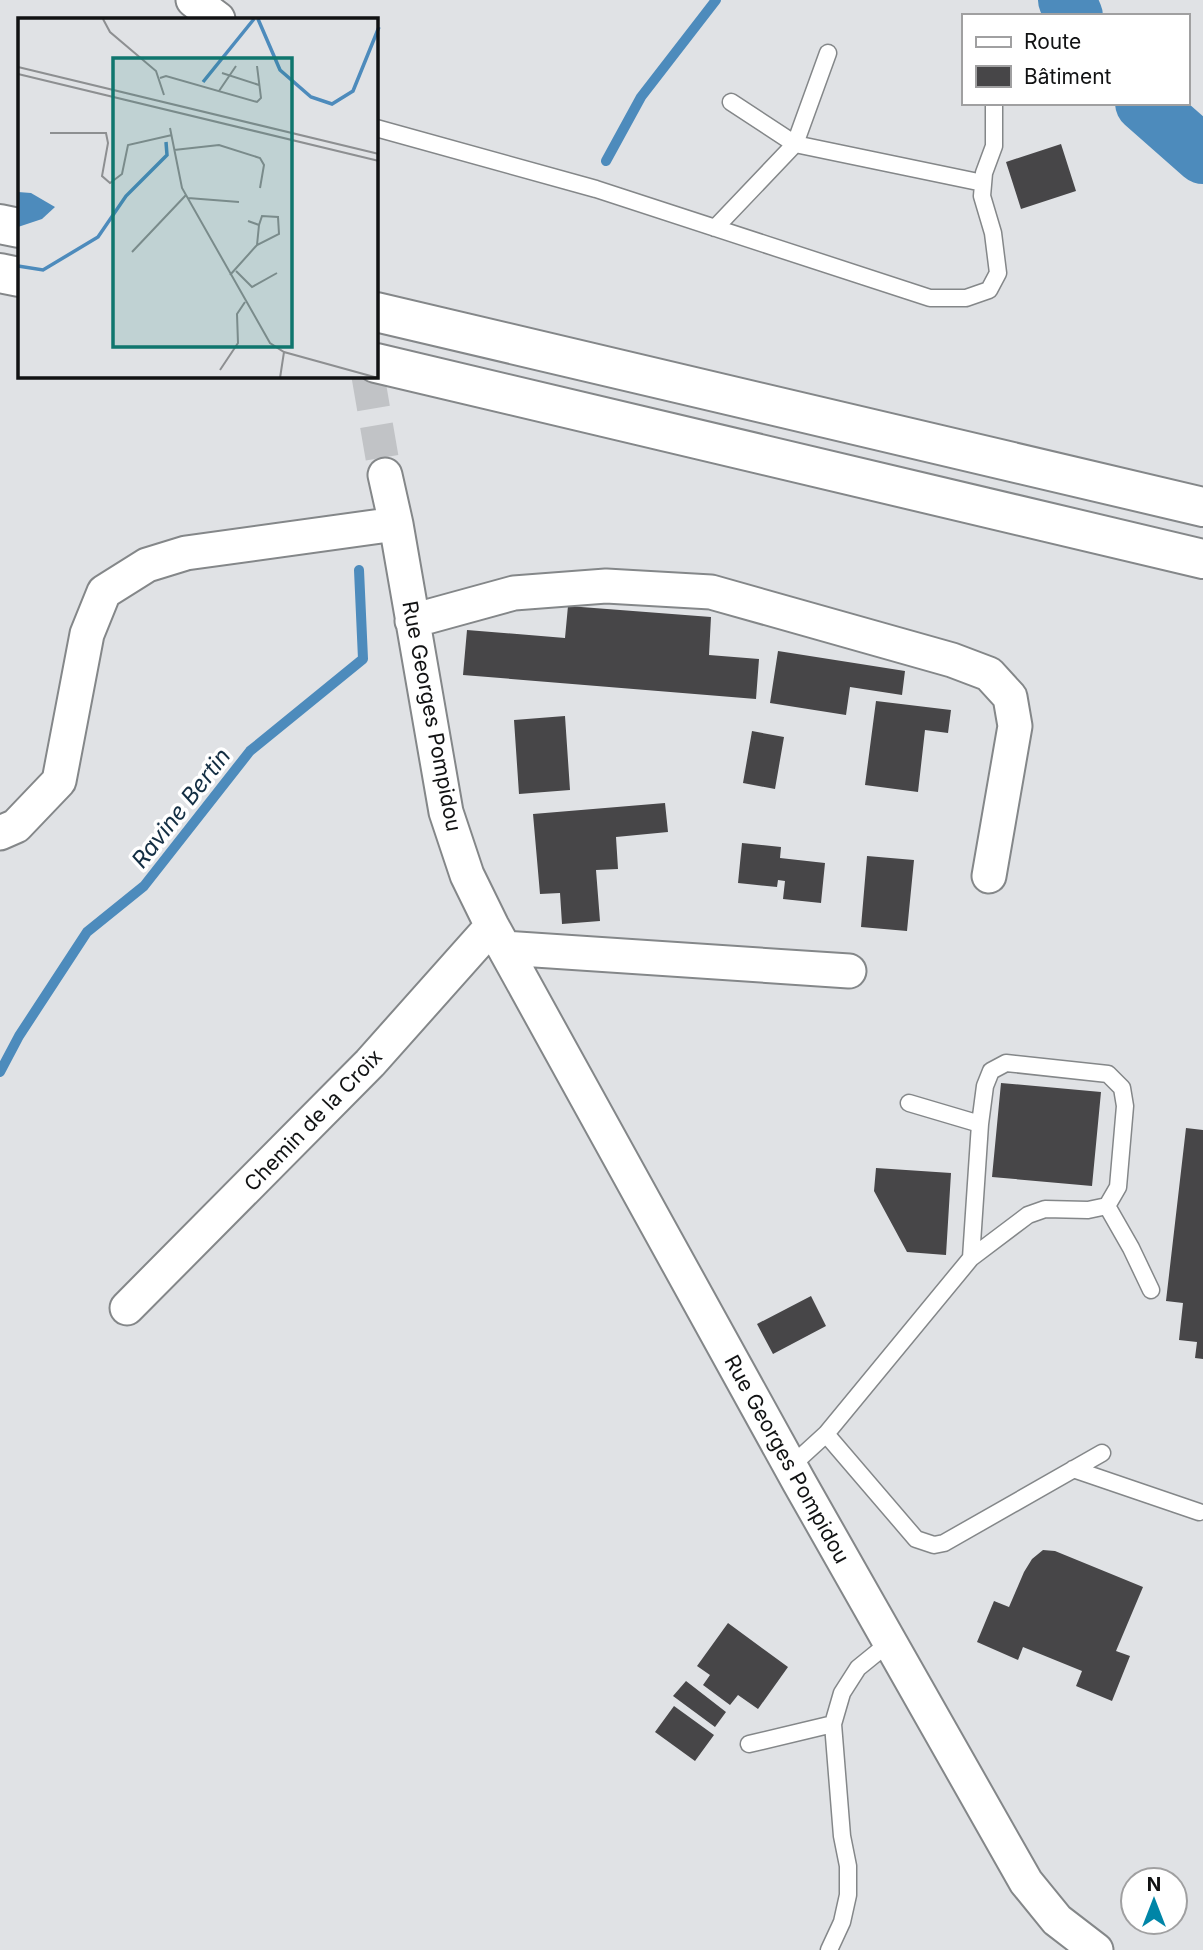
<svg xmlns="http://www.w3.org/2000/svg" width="1203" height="1950" viewBox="0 0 1203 1950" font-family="Inter,sans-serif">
<rect width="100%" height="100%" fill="#e0e2e5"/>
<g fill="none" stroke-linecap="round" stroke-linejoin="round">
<path stroke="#4d8bbc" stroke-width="10" d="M606,161L641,97L716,0
M0,1072L19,1036L87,932L144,886L250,751L363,659L359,570"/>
<path stroke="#4d8bbc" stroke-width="58" d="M1067,0L1074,16
M1144,103L1203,155"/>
</g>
<path fill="#474648" d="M1061,144L1076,191L1021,209L1006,162Z
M568,606L711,617L709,655L759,659L756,699L463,675L467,630L565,638Z
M778,651L905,671L902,695L850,687L846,715L770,703Z
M876,701L951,710L948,733L925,730L918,792L865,785Z
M565,716L570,790L519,794L514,720Z
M752,731L784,737L775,789L743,783Z
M665,803L668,832L616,837L618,869L596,870L600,921L562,924L560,893L540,894L533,814Z
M742,843L781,847L780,858L825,863L821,903L783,899L785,881L778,880L777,887L738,883Z
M867,856L914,860L907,931L861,927Z
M1001,1083L1101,1092L1092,1186L992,1177Z
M1186,1128L1203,1130V1359L1195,1358L1197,1342L1179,1340L1183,1303L1166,1301Z
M876,1168L951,1173L946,1255L907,1252L874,1191Z
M811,1296L826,1326L773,1354L757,1324Z
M1043,1550L1055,1551L1143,1587L1116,1651L1130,1656L1112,1701L1076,1686L1082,1671L1023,1647L1018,1660L977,1642L994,1601L1009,1607L1024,1572L1032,1559Z
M728,1623L788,1667L758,1709L738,1695L730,1705L703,1685L710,1675L697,1666Z
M686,1681L726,1712L715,1727L673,1696Z
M674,1706L714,1735L695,1761L655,1732Z"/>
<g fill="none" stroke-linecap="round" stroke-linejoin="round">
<path stroke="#c1c3c6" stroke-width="33" stroke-dasharray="33 17" stroke-linecap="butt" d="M368,376L385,475"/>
<defs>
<path id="service" d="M731,102L795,144L983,183
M376,128L596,189L930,298H966L989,290L998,273L993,233L982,196L984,173L994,146V103
M715,228L795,144L828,53
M909,1103L980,1124L971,1258
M1107,1206L1131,1248L1151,1290
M826,1434L916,1539L934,1545L944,1543L1102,1453
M791,1466L826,1434L971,1258L1028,1215L1045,1209L1088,1210L1107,1206L1118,1187L1125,1106L1122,1088L1108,1074L1006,1063L991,1071L985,1086L980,1124
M1073,1469L1199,1512
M749,1744L833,1724
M829,1950L842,1922L848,1895V1866L842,1836L833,1724L842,1693L858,1668L890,1642"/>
<path id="minor" d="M193,0L218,19
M385,475L396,524L446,812L467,875L492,926L799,1482L1026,1882L1057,1920L1096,1950
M412,621L514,593L606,586L711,592L952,660L989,674L1010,697L1015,726L989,876
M0,833L16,826L59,781L87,634L104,592L147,565L186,553L396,524
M505,948L849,971
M127,1308L370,1063L492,926"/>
<path id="trunk" d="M0,224L19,228
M0,273L19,277
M376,312L1203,507
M376,363L1203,559"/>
</defs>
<use href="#service" stroke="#848789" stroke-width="19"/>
<use href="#minor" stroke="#848789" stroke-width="37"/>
<use href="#trunk" stroke="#848789" stroke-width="42"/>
<use href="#service" stroke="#fff" stroke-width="16"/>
<use href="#minor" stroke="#fff" stroke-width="33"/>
<use href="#trunk" stroke="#fff" stroke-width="38"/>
</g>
<g text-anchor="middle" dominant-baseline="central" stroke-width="7" stroke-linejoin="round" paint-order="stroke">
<g font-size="21" fill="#111213" stroke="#fff">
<text transform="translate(432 716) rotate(79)">Rue Georges Pompidou</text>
<text transform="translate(313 1120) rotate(-46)">Chemin de la Croix</text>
<text transform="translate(787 1459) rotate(61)">Rue Georges Pompidou</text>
</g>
<g font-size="23" font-style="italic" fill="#132e43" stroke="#fff">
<text transform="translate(181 808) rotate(-52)">Ravine Bertin</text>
</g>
</g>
<g transform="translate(18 18)">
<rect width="360" height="360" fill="#e0e2e5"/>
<path d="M0,174L13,175L37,189L24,201L0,209Z" fill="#4d8bbc"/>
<path fill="none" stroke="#4d8bbc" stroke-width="3.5" d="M240,1L262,52L293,79L314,86L335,73L361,9M185,64L236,1M0,248L25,252L80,219L108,178L149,137L148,124"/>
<path fill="none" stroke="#8d8f91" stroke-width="2" d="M85,1L92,14L138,53L146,77M0,49L361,136M204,55L241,67M0,56L361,143M142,60L148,58L239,84L243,80L239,48M201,73L218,48M152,110L164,170L252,325L266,334L360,360M32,115H88L90,125L84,158L92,165L104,156L110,127L154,117M156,132L201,127L242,140L246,147L242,170M170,180L221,184M230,203L241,207L239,227M114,234L168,177M218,253L234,269L259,255M212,257L239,227L261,216L260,199L244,198L241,207M202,352L220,325L219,296L227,284M262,360L266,334"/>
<path fill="#0f766e" fill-opacity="0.15" stroke="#0f766e" stroke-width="3.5" d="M95,40H274V329H95Z"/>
<rect width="360" height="360" fill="none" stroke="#111213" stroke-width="3.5"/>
</g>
<rect x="962" y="14" width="228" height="91" fill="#ffffff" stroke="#a0a0a1" stroke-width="2"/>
<rect x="976" y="37" width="35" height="10" fill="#ffffff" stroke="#a0a0a1" stroke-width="2"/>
<text x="1024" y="49" font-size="21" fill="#111213">Route</text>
<rect x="976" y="66" width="35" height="21" fill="#474648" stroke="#a0a0a1" stroke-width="2"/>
<text x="1024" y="84" font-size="21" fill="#111213">Bâtiment</text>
<g transform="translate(1154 1901)"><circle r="33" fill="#ffffff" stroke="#a0a0a1" stroke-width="2"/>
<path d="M0-5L12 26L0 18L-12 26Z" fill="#0085a7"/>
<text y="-10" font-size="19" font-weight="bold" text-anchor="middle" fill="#111213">N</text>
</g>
</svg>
